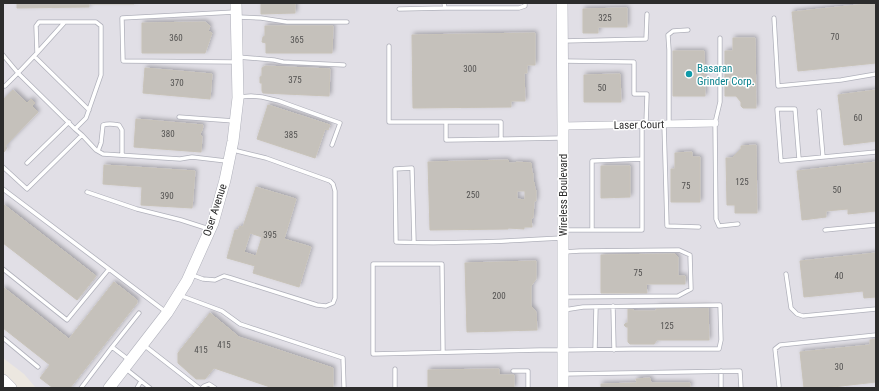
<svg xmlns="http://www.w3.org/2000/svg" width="879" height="391" viewBox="0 0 879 391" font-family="'Roboto Condensed',sans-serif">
<defs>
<filter id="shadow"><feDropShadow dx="2" dy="-2" stdDeviation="2" flood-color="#0004"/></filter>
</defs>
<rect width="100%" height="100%" fill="#ece7e0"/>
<path fill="#e1dfe6" d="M3,3H876V388H36L24,374L3,358Z"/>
<path fill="#c5c1bb" stroke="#c8c3b9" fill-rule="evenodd" filter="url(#shadow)" d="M17,3H89V7L17,8Z
M91,3H134V4H91Z
M261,3H295V13L261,14Z
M876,3V63L798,71L792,12Z
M627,8V27H598V33H583V9Z
M205,22L210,26L208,31L212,33L205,53H142V23Z
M265,26H333L332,53H266V43L262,42L263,37L265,36Z
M535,33V65H527V73H524L525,101H511V107L413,108L412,35Z
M733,38H755L756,108H743L741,106V102L736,96H725V51H733Z
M673,51H704L705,96H673Z
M265,66L330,69L329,96L263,93L262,91V83H260V77L262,76V68Z
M145,68L212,74L210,99L143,93Z
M620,74L621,102H584V75Z
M13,90L27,103L31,99L35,103L32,106L38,112L5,146L7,148L4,152L3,100Z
M876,90V141L844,145L838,95Z
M268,105L330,125L328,130L325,129L315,158L257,139Z
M136,119L203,125L202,131H201L200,136H202L201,152L134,147Z
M756,145L757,213H735V205H727L726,158H732L741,149V146Z
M692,152V157H700V202H671V169H675V153Z
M508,160L509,163H515L516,162L531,163L532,173H533V182H534L535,190H536V201H534L533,218H531L532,227H524V229L508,228V229L430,230L428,162ZM517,191H525V200L517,199Z
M876,162V211L848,214V209L826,211V217L802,220L797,171Z
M104,165L195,171L192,208L141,205L142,187L103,184Z
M601,166H630V197L601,198Z
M256,187L296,199L284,239L311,247L299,287L253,273L255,266L227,258L235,230H238L240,226L243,227ZM250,233L262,237L256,256L244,252Z
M3,204L96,276L77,300L3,243Z
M876,253V297L864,298L863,291L804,297L800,261Z
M675,254L678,257V276H685V284H646L647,293H601V255Z
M536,261V279L531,286V306L536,312L537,330L467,332L465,263Z
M114,282L137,300V303L70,388H53L40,378L50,365L3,328V287L69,339Z
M657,307H708L709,340H657L654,344H630L628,342V327H626L624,325L626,323H628V309H633V311H656Z
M210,313L239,337L333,368V388H273L214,368L205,379H196L178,363V353Z
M876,339V382L824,388H804L800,352L870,345V340Z
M499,369V375H514V388H428V370Z
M650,378L651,383H690V388H601V384L637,383L636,379Z"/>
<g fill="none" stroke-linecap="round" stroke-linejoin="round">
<defs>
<path id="lane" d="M444,3L445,8H519L525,6V3
M399,9L445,8
M235,12L122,18L123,61L236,62
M238,17L261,18L287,22H347
M774,18L778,86L841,80L876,74
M720,38V102L715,123L716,219L719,226L738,224
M563,41L646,39L647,14
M389,46V122H446V140L562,138
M37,53L64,23
M3,55L18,73L5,86H3
M34,56L89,110
M238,57L274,60L283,62L344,65
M563,61L634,62V94H647L646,124
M239,97L251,96L262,97L279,101L340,123L332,145
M819,111L823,157
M179,117L234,121
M446,122H501V139
M664,124L667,226L699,227
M669,124V50L668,35L673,31L688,30
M82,135L96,150L103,154L180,159L192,157L226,161
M98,151L101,143L103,125C109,123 113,124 119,125L122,130V155
M642,159V124
M799,159L795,109H777L781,161C813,158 844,155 876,152
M27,163L69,122
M3,167L27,189L82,135L75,129L18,73L37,53L36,26L39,22H96L101,26V75L86,118L75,129
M3,189L166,312
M87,192L137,209L181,220L209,229
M564,230H592V161L642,159V230H592
M825,230L876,225
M414,242L412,168L395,169L396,242C451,244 507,241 562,238
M564,252L580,251L679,250L690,255L691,289L678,296L565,297
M3,269L67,320L109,269
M786,274L791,308L797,314L803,316L876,309
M192,275L203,279L215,280L224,276L231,278L317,305L326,306L333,303L335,298V191L333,184L330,181L266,158L233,150
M179,295L222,311L240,324L343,358L344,388
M613,306L614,350
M3,338L38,367
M145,346L199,388
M112,347L139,313
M595,350L596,307
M443,352L442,264H373V354L540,350H563L632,349H719L721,340L720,305L583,307L564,310
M126,369L150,388
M395,369V388
M513,371H528V388
M721,371V388
M564,374L740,371L741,388
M779,386L775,349L780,345L876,335
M81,388L112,347L129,360
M137,388L141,381
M202,388L204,386L209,384L215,388"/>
<path id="street" d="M563,126L715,123"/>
<path id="secondary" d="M562,3L563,126V388
M3,380L11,388
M109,388L167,313L187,281L213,223L225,180L233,141L238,98L236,3"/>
</defs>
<use href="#lane" stroke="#b0b1bb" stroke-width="5"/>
<use href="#street" stroke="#b0b1bb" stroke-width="8"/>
<use href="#secondary" stroke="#b0b1bb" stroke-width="12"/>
<use href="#lane" stroke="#fff" stroke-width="3.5"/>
<use href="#street" stroke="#fff" stroke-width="7"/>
<use href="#secondary" stroke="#fff" stroke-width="11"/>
</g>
<circle fill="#0f9aa8" stroke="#fff" stroke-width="1.5" cx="689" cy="74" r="4"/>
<g text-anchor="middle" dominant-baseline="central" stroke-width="3" stroke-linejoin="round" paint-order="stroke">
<g font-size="9" fill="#525150">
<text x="605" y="18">325</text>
<text x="835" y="37">70</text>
<text x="176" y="38">360</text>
<text x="297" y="40">365</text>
<text x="470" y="69">300</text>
<text x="295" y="80">375</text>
<text x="177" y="83">370</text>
<text x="602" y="88">50</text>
<text x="858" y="118">60</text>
<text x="168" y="134">380</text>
<text x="291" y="135">385</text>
<text x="742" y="182">125</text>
<text x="686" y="186">75</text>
<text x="837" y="190">50</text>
<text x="473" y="195">250</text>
<text x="167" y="196">390</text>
<text x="270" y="235">395</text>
<text x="638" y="273">75</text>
<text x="839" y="276">40</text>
<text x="499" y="296">200</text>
<text x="667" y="326">125</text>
<text x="224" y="345">415</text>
<text x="201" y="350">415</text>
<text x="839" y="367">30</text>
</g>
<g font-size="11" fill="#0d838f" stroke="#fff" text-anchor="start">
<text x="697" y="68">Basaran<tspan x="697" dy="13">Grinder Corp.</tspan></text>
</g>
<g font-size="11" fill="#2c2c2c" stroke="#fff">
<text transform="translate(639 125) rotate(-1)">Laser Court</text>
<text transform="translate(563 195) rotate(-90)">Wireless Boulevard</text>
<text transform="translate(215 210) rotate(-72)">Oser Avenue</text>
</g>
</g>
<rect width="879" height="391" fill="none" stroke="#2c2c2c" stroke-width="8"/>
</svg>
